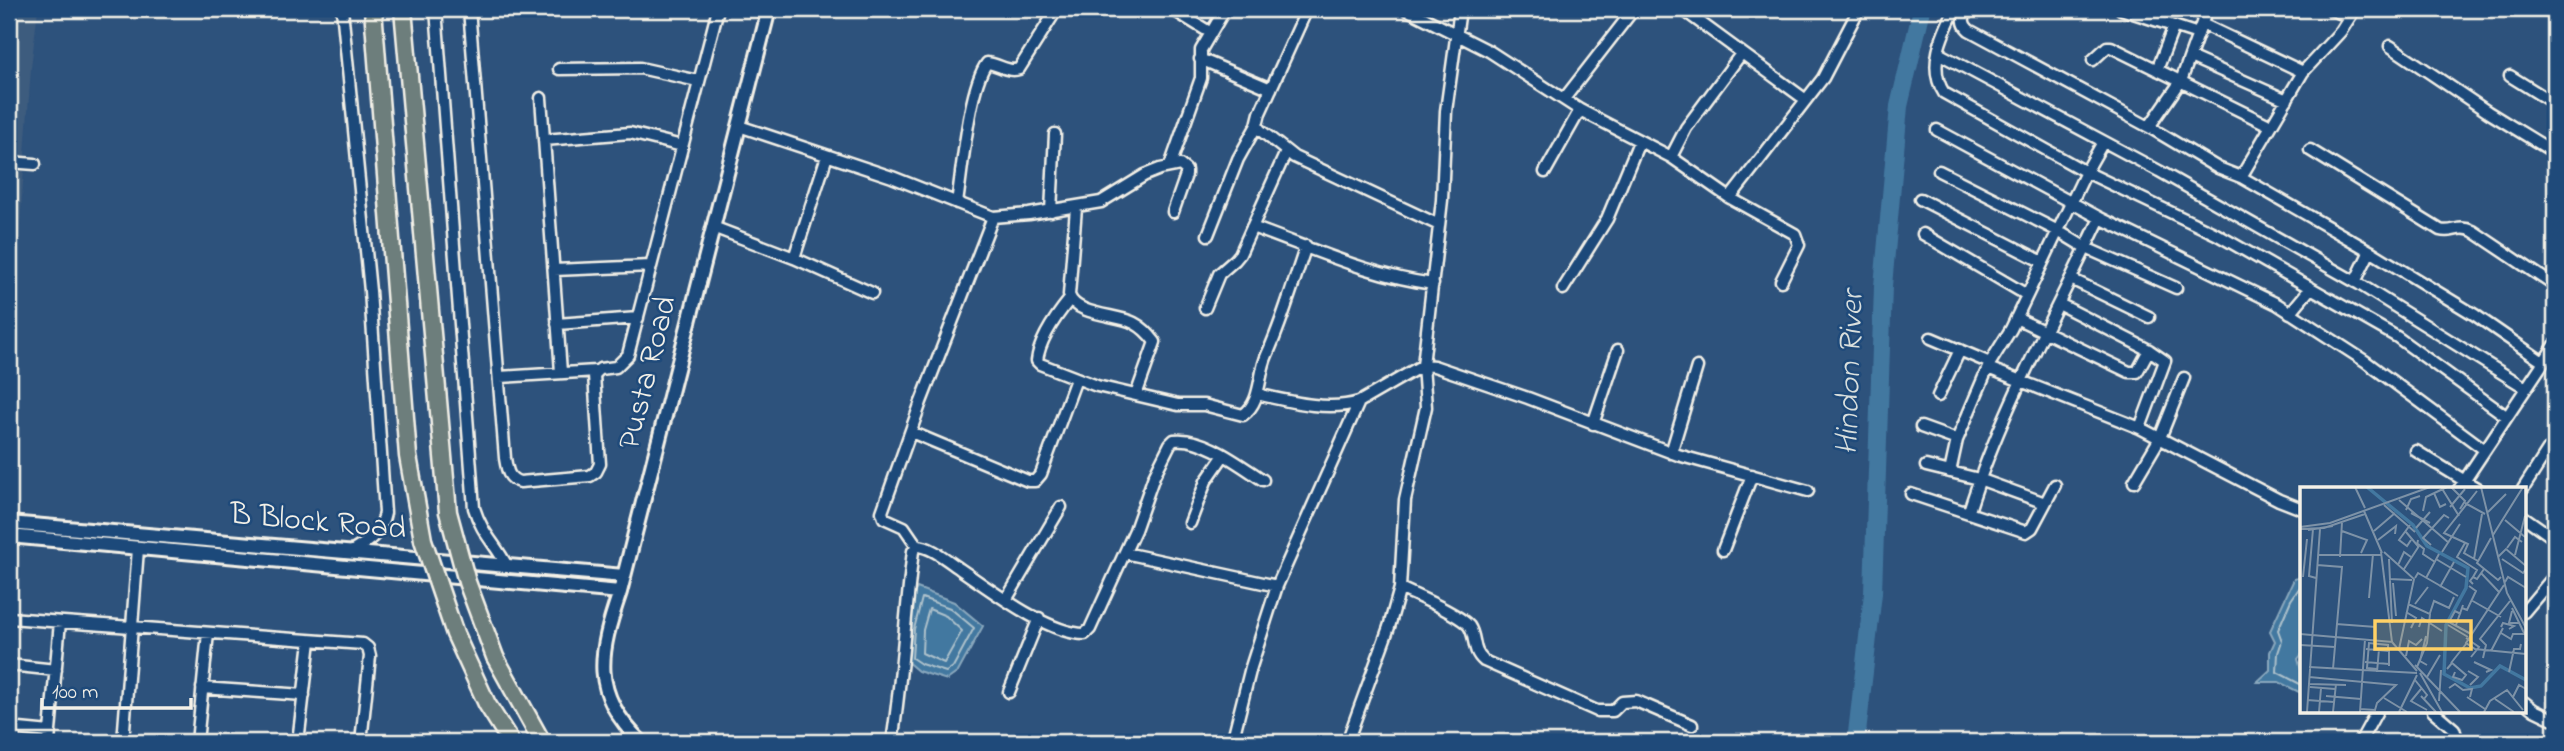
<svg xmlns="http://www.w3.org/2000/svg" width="2564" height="751" viewBox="0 0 2564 751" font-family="'Indie Flower',sans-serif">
<rect width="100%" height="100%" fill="#2d527c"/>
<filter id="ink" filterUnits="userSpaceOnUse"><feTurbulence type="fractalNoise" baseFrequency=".0143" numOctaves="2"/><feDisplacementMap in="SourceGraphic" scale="14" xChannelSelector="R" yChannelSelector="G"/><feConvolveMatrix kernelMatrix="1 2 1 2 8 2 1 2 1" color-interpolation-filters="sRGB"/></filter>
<g filter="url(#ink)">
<path fill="#3d5b7e" d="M9,9H38L31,68L9,383Z"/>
<path fill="#4378a0" stroke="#8aa8bd" stroke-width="2" d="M2301,577L2302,654L2298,659L2301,670L2302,689L2299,692L2279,682H2257L2270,670V652L2275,641L2270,631L2294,579Z
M917,588L954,602L983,626L958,672L947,680L918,671L905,660L913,595Z"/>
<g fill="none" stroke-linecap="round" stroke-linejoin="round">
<path stroke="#adc1cb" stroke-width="2" d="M2302,584L2291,600L2278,630L2282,641L2278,653L2277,672L2302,685
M922,598L950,608L974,628L953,667L946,672L921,664L912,658L914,629Z
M929,609L946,616L962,631L944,663L922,653L923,630Z"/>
<path stroke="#4378a0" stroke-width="18" d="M1856,742L1873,593L1883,286L1899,106L1922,9"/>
<defs>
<path id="minor" d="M342,9L370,291L385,513C381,534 369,541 351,552
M436,9L474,508C482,534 495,543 507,566
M469,9L505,458C507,470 508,479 520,482L590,476L596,472L600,464L594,375L600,369L616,367L628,355L718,9
M1172,9L1211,33
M1307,9L1260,113L1257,125L1260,130L1294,157L1439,225
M1406,9L1489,51L1580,110L1671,157L1730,198L1795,234L1799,245L1781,281
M1682,9L1806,100
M1955,9C1942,35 1927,67 1944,93L2086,172L2216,234L2397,337L2506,416
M1967,9C1964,17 1961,23 1969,30L2149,127L2218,168L2241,177L2370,251L2475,315L2543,362
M2121,9L2198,34
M2330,9L2350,17
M2202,24L2303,72
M2390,46L2488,112L2555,153
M1938,53L2159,171L2359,284L2526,388
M2190,57L2287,100
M1200,59L1271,89
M2093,60L2107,47H2111L2271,126
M559,69L640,68L698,81
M2157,70L2174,26
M2510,76L2555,104
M541,98L561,372
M1564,99L1634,9
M739,126L892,177L993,217L1029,214L1101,202L1145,175L1160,169L1180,165L1186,170V175L1173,212
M2149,127L2181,81L2207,9
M1937,130L2100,218L2277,304L2365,361L2485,450
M544,140L630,133L682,146
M2310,150L2440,230C2453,234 2458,224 2473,231L2555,286
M1671,157L1686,128L1741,54
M9,162L35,164
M1170,166L1201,78V50L1225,9
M1939,171L2058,231L2086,248L2176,288
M1545,172L1580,110
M2241,177L2303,72L2341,31L2355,9
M1730,198L1823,78L1859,9
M1920,199L2043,262
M957,203C962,171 969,86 987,63C999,64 1008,73 1019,69L1057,9
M1076,208L1069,295C1076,316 1117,314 1134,323C1142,327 1149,334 1155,342L1136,395
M1051,211L1055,134
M713,227L794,258L872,293
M1252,227C1311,248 1370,276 1433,284
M1923,234L2027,295
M1208,235L1238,159L1257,125
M794,258L827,156
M554,270L651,266
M2071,279L2149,317
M2355,282L2370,251
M1563,289L1607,219L1639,142
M1070,299C1057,315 1039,340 1037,361L1040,364L1097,386L1178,405H1204L1243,415C1262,402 1258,374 1267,355C1283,320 1293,283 1306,246
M1205,308L1219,274L1235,260L1240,254L1286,152
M2290,313L2310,289
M2016,318L2129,372H2137L2149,350L2059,304
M557,324L638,318
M1931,338L1990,363
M1988,368L2140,428L2279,500L2302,509
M500,377L596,371
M1257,394C1288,401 1328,412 1359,402L1423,365L1434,366L1528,398L1678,455L1808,491
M1938,396L1960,350
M1593,424L1618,350
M1921,427L1957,440
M2140,428L2165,361L2149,350
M911,432L1028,481H1035L1041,474L1076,379
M2416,451L2478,489
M1671,453L1697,367
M1926,466L1979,479L2045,503
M1950,472L1957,440L1990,363L2011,329L2086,172L2103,142
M2134,482L2160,438L2184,378
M2459,489L2555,345
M2523,489L2548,450
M1911,494L2026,532L2032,528L2055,485
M1969,511C2001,410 2055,314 2100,218
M2524,517L2555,539
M1190,523L1206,481L1224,455
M917,546L904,527L884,518L882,512L921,402L993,217
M1723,550L1752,475
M1125,553L1277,586
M1400,588C1416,596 1458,613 1469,626C1477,638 1471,650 1484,661L1597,711H1613L1622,702L1636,701L1692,725
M1006,600L1061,507
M2524,612L2555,575
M9,618L363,644L368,648L370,656L361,742
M9,665L56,670
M202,688L304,695
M1009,692L1039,618
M2524,702L2534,710L2555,720
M2433,711L2454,729L2458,742
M9,728L50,732
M197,741L214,742
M49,742L60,622
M123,742L138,549
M197,742L208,633
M298,742L310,641
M892,742C902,679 905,614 913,551L917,546C931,546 948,561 960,569C991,590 1048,634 1085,634L1090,629L1135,530L1154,476L1170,444L1174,440C1203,436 1240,465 1263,480
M1232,742L1251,667L1277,586L1359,402
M1347,742L1389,627L1400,588L1405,500L1426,407L1423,365L1442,200L1446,111L1460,9
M2360,742L2377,711"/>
<path id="tertiary" d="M9,523L624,576
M9,536L620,592
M641,742C590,692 599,654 620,592L769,9"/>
</defs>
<use href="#minor" stroke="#f4f1e8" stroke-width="15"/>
<use href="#tertiary" stroke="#f4f1e8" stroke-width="18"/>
<use href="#minor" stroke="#1f4a7a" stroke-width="10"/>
<use href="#tertiary" stroke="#1f4a7a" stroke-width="12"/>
<defs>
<path id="primary-bridge" d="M373,9L408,456L423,540L455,634L487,704L511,742
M403,9L448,512L467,582L495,657L542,742"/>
</defs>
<use href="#primary-bridge" stroke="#f4f1e8" stroke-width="21" stroke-linecap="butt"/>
<use href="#primary-bridge" stroke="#6d7e7c" stroke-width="16"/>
</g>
</g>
<g text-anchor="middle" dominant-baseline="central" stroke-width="5" stroke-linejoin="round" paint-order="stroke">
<g font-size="32" fill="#f4f1e8" stroke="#1f4a7a">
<text transform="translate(649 373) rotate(-76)">Pusta Road</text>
<text transform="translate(318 523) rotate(5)">B Block Road</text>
</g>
<g font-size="33" font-style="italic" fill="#d9dfdd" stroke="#1f4a7a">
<text transform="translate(1851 373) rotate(-88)">Hindon River</text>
</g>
</g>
<g transform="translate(2300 487)">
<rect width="226" height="226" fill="#2d527c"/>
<path fill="none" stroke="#4378a0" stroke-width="3.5" d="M67,0L113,38L127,59L168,81L166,101L146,138L144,187L170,201L181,199L200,179L226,193"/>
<path fill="none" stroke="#7d92a7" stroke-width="2" d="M55,0L65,21M141,0L159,29M151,0L165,14L160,22M181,0L207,106L226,141M177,4L144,46L168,57L164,66L178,74M134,6L140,20L146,17M99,13L149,56M165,16L185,27M84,18L115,45M150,20L165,2M106,23L111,12L120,9M64,24L82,66M123,24L126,10L147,0M188,25L206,7M111,26L130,36M205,33L225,50M110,38L99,53L107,59L111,53M0,40L30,36L130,0M116,41L130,25M0,42L24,41L65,27M13,42L9,89L16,91M8,43L33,39M42,44L67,53L61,66M74,44L95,26M106,45L117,58L118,53M193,48L223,0M191,51L177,76L198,93L201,90M78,53L96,39L95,47M165,56L157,70L177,83L173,90M118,57L124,62L123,67L135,75M131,58L123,51L144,28L149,31M207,61L215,50L222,55M81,65L92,155L117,184M84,65L114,92L99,162M142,65L160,37M18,68H81M215,68L225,29M40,70L42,35M198,70L206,62L226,79M89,72L92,136M136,72L166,90M174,72L182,27M202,72L223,86L226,82M17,78L42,80L33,182M98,78L104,65L111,70M104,82L119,59M181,86L199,105M3,90L7,52M115,91L118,86L158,109M126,91L139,67M89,92L112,93M205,95L208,90L226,101M93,96L96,129M173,97L170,94L173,90L177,92L184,82M204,98L166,156L175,162L226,167M140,100L154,75M69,111L73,67M171,113L201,130M108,117L130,127L127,156L117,180M115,117L128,100M162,121L167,123L176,104L169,99M212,121L225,148M212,124L209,136H219M106,125L116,131L111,141M130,126L134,114L149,121L154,110M161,127L155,124L149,135L171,147M36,137L76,140M148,138L168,150M156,138L163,118M119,140L122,131L142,144M201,140L203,136L214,139L209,142M201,146L211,152L213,147H225M0,147L93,155M126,149L120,174L127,178M166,151L179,160L171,170M0,158L35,160M66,162L89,164V179M191,164L203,141M106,169L109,154L116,158L122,152M183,171L186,158L180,152L210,114M65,175L89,177M174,175L191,183L186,185M151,176L166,157M115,178L160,225M9,180L117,186M77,182L67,181L69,156L88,158V164M147,182L152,176L166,188L162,193L153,190L155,185M168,184L178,190L170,198M77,185L79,162M209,185L214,162H220L221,157M120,186L142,225M9,190L96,198L77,216L75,223L60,222M127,190L140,168M115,193L127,208L124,212M10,197L46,198M10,200L35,202M149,201L155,197L163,203L172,202L170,210M121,202L111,214L127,223M26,209L61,212M121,209L136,225M167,210L185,222M213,210L219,198L226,202M84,211L107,225M195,212L214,225M7,213L34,215M139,214L141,183M7,225L20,42M19,225L21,201M33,225L36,197M60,225L65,152M99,225L117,188M184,225L190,214L207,203L223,223"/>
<path fill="#ffd166" fill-opacity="0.15" stroke="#ffd166" stroke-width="3.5" d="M75,134H171V162H75Z"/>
<rect width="226" height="226" fill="none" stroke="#f4f1e8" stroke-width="3.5"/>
</g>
<rect width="2564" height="751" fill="none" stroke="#1f4a7a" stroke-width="35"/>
<rect x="18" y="18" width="2529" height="716" fill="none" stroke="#f4f1e8" stroke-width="2.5" filter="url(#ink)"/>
<path d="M42 698v10h149v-10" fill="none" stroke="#f4f1e8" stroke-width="3.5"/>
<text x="52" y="698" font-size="21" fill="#f4f1e8" stroke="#1f4a7a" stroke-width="5" paint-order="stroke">100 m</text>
</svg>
